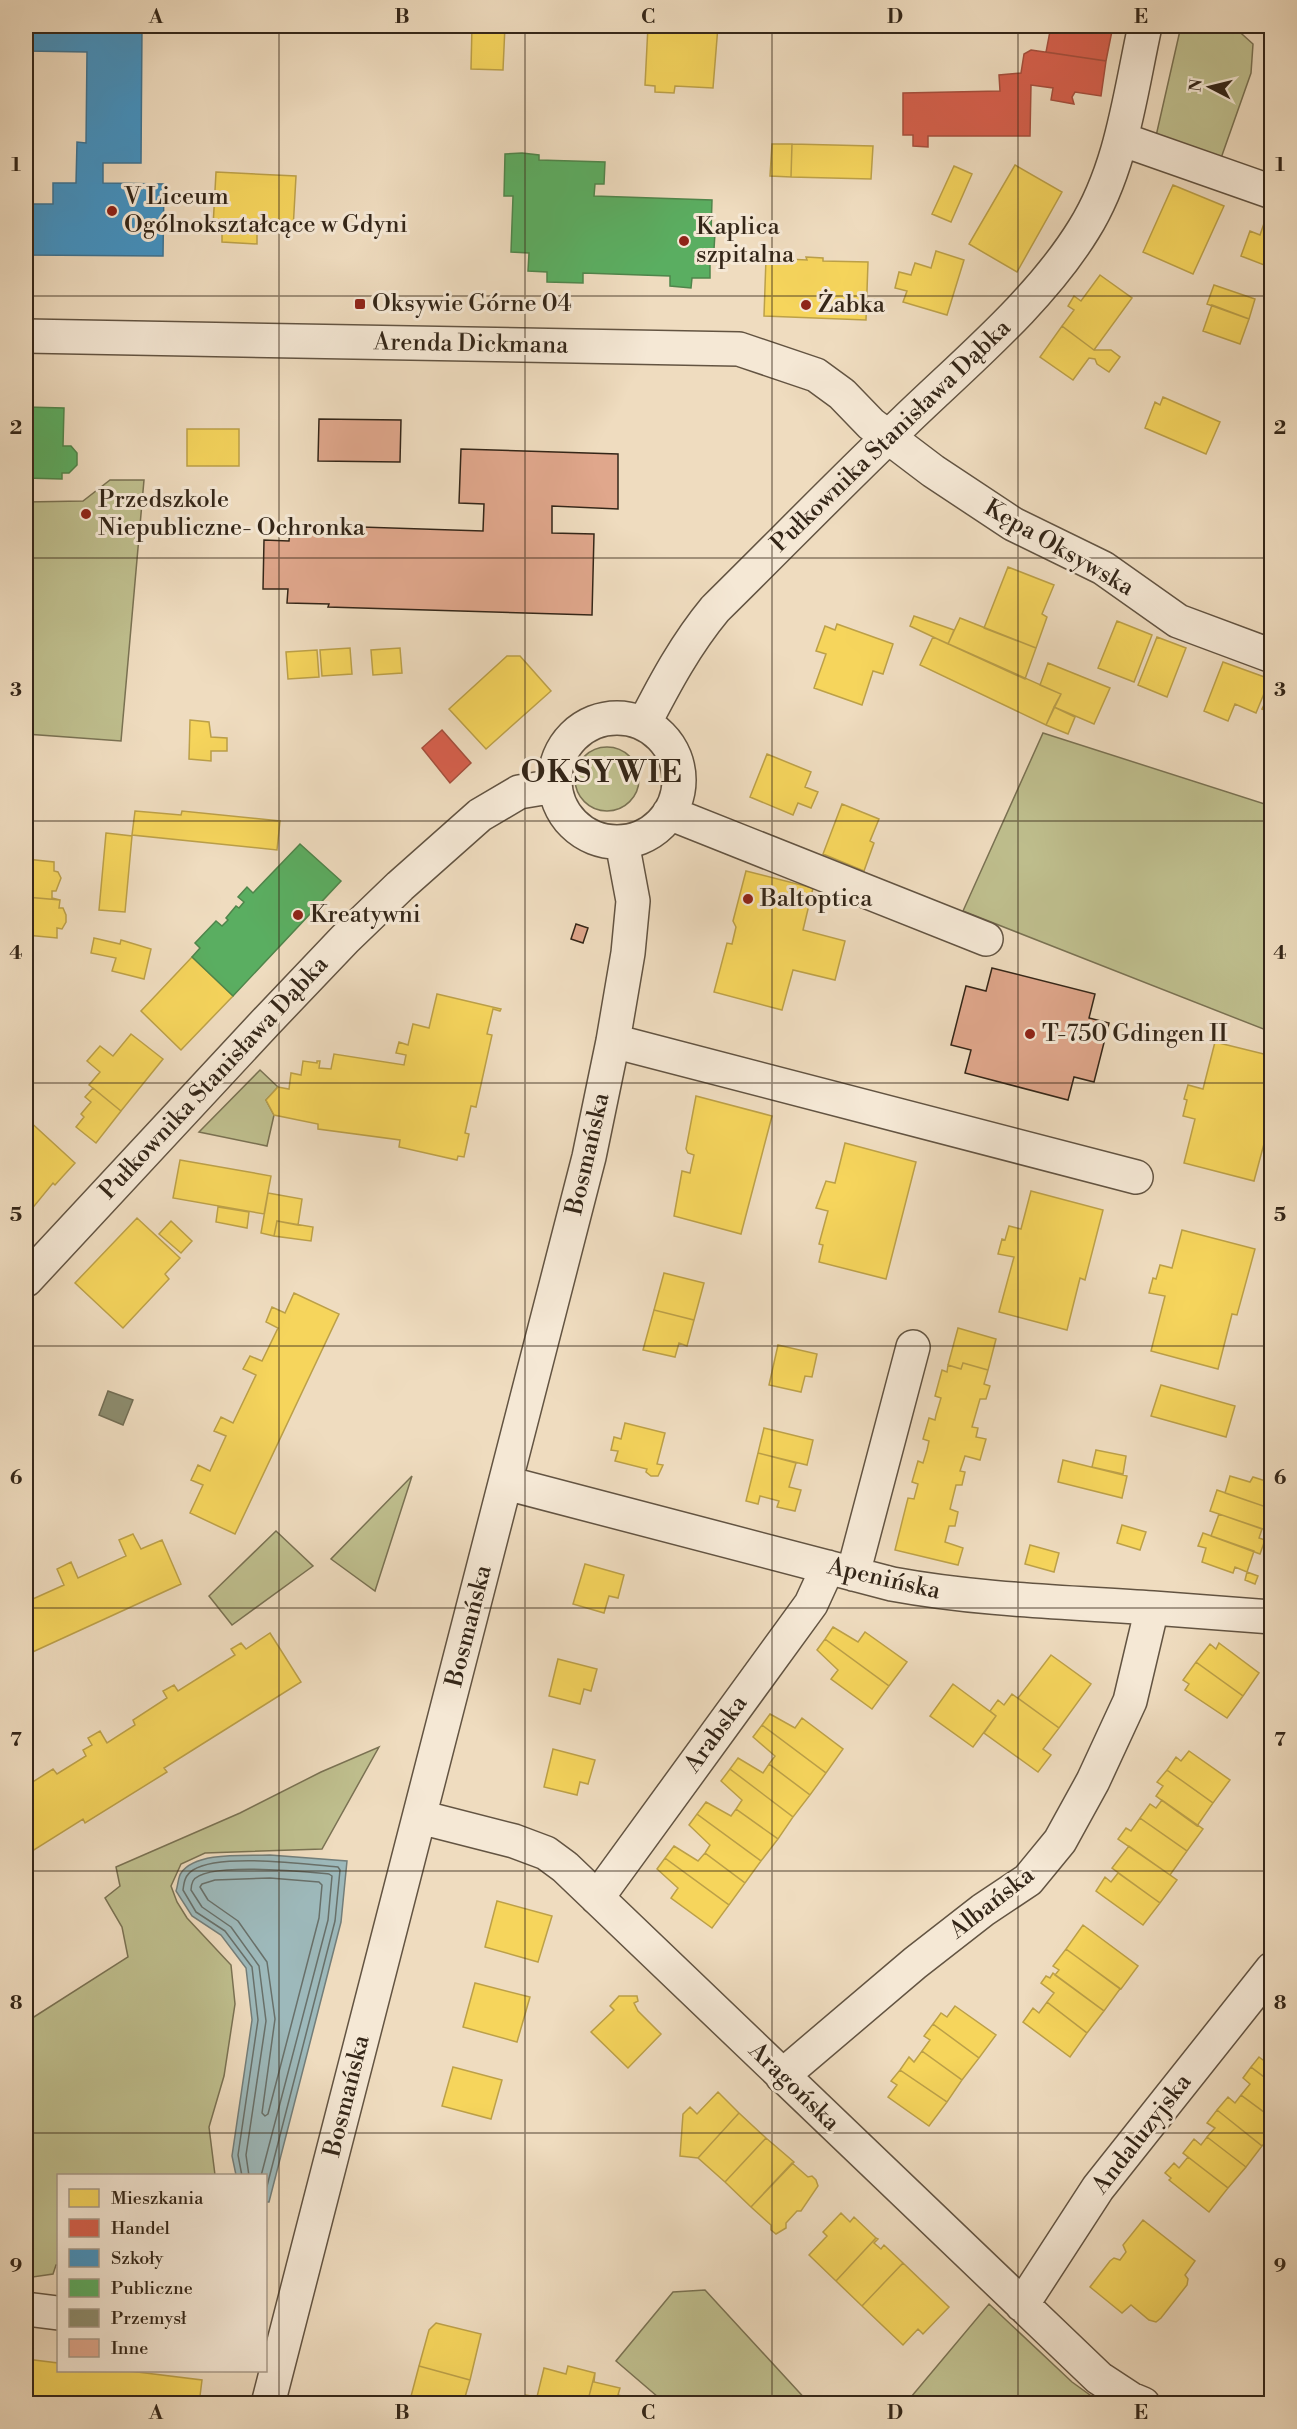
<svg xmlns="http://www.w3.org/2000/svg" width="1297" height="2429" viewBox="0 0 1297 2429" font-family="'Libre Bodoni',serif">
<rect width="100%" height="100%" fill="#efdcbf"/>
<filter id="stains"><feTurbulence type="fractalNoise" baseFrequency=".00333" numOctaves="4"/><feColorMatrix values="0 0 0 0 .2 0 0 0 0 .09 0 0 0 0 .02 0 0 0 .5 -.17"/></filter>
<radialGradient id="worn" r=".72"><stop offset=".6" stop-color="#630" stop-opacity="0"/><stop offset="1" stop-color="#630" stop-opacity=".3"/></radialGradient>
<path fill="#bfbf8e" stroke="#7a7253" stroke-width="1.5" d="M1181,26H1233L1253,44L1251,73L1220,161L1156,136Z
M110,480H144L121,741L26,734V502L83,501Z
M1043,733L1271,806V1032L963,911Z
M575 779a32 32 0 1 1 64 0a32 32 0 1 1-64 0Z
M260,1070L278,1087L266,1100L274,1115L267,1146L199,1132Z
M412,1476L375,1591L331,1559Z
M276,1531L313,1566L232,1625L209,1596Z
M379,1747L322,1849L205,1853L181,1864L171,1886L177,1902L187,1918L231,1965L235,2004L224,2076L209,2127L215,2175L58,2176V2265H56L53,2274L26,2278V2022L128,1957L122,1927L105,1898L120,1886L116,1867L240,1813L321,1772Z
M705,2290L809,2403H665L616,2361L673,2292Z
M989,2304L1072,2382L1101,2403H906Z"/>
<path fill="#9db9bb" stroke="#737e7a" stroke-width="1.5" d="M270,1855L347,1861L341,1922L269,2202H266V2176L236,2175L232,2156L252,2020L246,1968L221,1935L192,1916L176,1891C178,1886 178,1877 181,1873C196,1851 247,1856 270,1855Z"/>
<path fill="#f6d55c" stroke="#bca048" stroke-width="1.5" d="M472,26H505L503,70L471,69Z
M648,26H718L713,88L675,86L674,93L655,92V86L645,85Z
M772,144H792L791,177L770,176Z
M792,144L873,146L871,179L791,177Z
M1015,165L1062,192L1017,272L969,244Z
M954,166L972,174L951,222L932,214Z
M216,172L296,176L293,230L257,229V244L222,242V227H213Z
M1173,185L1224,206L1193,274L1143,252Z
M1270,206L1272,207V268L1241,256L1250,231L1260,235Z
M936,251L964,260L947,315L903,302L907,291L895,288L899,272L911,275L915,263L931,268Z
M806,257L823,258V261L868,262L866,320L764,316L766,258L807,260Z
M1100,275L1132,298L1094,350L1062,326L1074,310L1068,306L1074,296L1081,301Z
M1214,285L1255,299L1249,319L1207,304Z
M1212,305L1249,319L1240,344L1203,331Z
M1062,326L1094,350H1111L1120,357L1109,372L1097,364L1095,359L1089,358L1073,380L1040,357Z
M1163,397L1220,422L1206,454L1145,428L1155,402L1160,405Z
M187,429H239V466H187Z
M1008,567L1054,585L1042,614L1047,617L1036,648L984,628Z
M914,616L954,630L948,644L910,626Z
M960,618L1036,648L1025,679L948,644Z
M1117,621L1152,635L1134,682L1098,668Z
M837,624L893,644L883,674L873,671L862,705L814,688L826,654L816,651L825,626L835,630Z
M933,637L1061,694L1046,725L920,665Z
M1157,637L1186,648L1167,697L1138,685Z
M350,648L352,674L322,676L320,650Z
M400,648L402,673L373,675L371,650Z
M317,650L319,677L288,679L286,652Z
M507,656H520L551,691L486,749L449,709Z
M1223,662L1270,679L1256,713L1235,704L1228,721L1204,711Z
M1048,663L1110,688L1094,724L1054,707L1061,694L1040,685Z
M1272,687V713L1262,709Z
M1054,707L1075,717L1068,734L1046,725Z
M190,720L209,722L211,737L227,738V751H211V761L189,759Z
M767,754L811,772L805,787L818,792L811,808L798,803L793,815L750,797Z
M842,804L879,819L870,841L874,843L864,871L823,854Z
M135,811L181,815L182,811L280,821L277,850L132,835Z
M106,833L132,836L125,912L99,910Z
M26,859L54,862V871L58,872L61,878L56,891H52V898L60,900L26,897Z
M746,871L813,888L803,930L845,941L835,980L793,970L782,1010L714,992L727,943L732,944L736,927L733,921Z
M26,897L60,900L59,908H63L66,915V922L62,929L57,928V938L26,935Z
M94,938L120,944L121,940L151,949L144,979L112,971L116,958L91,953Z
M192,957L233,996L181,1050L141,1011Z
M437,994L501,1009L500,1011L493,1009L487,1034L492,1035L476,1107L471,1106L465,1133L469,1134L464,1157L458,1156L457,1160L399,1147L400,1140L318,1129V1124L274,1115L266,1100L278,1087L289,1089L291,1073L301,1075L303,1061L317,1063V1061H320L319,1068L331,1069L334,1054L404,1065L406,1055L396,1053L399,1042L408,1045L413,1024L429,1028Z
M131,1034L163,1059L121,1111L89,1085L100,1072L87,1061L100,1046L113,1056Z
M1215,1042L1272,1056V1114L1254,1181L1184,1163L1195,1119L1183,1116L1187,1100L1184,1099L1188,1085L1203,1089Z
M93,1088L121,1111L96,1143L76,1127L84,1117L81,1114L91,1102L85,1097Z
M696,1096L772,1116L741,1234L674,1216L682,1171L690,1173L694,1155L688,1153L686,1149Z
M26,1118L75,1163L55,1185L53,1183L26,1216Z
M845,1143L916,1162L886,1279L819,1262L823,1245L819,1244L828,1211L816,1208L826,1181L835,1183Z
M180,1160L271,1176L264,1214L173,1198Z
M1031,1191L1103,1210L1085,1280L1080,1278L1067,1330L999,1312L1014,1257L998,1254L1002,1239L1005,1240L1009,1226L1021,1229Z
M268,1193L302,1199L298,1225L277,1221L274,1236L261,1233Z
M218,1207L249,1212L247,1228L216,1222Z
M137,1218L180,1258L165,1274L169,1279L123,1328L75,1283Z
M171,1221L192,1241L181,1253L159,1234Z
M277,1221L313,1227L311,1241L274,1236Z
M1182,1230L1255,1249L1237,1315L1232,1314L1218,1369L1151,1351L1165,1296L1149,1293L1153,1278L1156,1279L1160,1265L1172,1268Z
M664,1273L704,1283L694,1320L654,1310Z
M294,1293L339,1314L235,1534L190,1513L203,1485L191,1480L198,1465L210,1471L226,1436L214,1431L221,1417L233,1423L256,1375L243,1369L250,1356L262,1361L278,1328L266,1322L272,1307L285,1313Z
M654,1310L694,1320L687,1346L679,1343L675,1357L643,1350Z
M958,1328L996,1339L988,1370L963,1363L961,1369L948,1365Z
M778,1345L817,1354L812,1377L805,1376L801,1392L769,1385Z
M963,1363L988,1370L984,1384L990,1386L986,1399H980L972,1427L978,1428L976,1437L986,1439L980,1460L965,1456L960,1471L965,1472L962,1485H956L950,1509L958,1512L955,1526H949L945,1542L963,1548L958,1565L895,1550L908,1498L914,1499L918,1484L912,1482L918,1461L923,1463L927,1450L929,1441L923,1439L929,1418L935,1420L936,1415L941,1398L935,1396L942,1370L947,1372L948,1365L961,1369Z
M1161,1385L1235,1406L1226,1437L1151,1416Z
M625,1423L665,1433L657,1464L663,1465L658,1476H651L646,1472L647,1469L615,1461L618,1451L611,1450L614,1437L621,1439Z
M764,1428L813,1440L807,1465L758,1453Z
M1096,1450L1126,1456L1123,1474L1092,1467Z
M758,1453L796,1463L789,1487L801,1490L795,1511L777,1507L779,1501L760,1496L758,1504L746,1501Z
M1063,1460L1127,1476L1122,1498L1058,1482Z
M1230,1476L1250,1482L1253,1477L1272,1483V1509L1225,1493Z
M1217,1490L1272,1509V1532L1210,1511Z
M1219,1514L1262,1529L1259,1538L1265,1540L1260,1554L1211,1536Z
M1122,1525L1146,1532L1140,1550L1117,1543Z
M1203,1533L1254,1551L1247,1572L1235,1567L1233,1573L1202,1562L1206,1548L1198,1546Z
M133,1534L141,1549L162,1540L181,1584L26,1655V1602L64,1585L57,1569L71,1562L78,1578L126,1556L119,1540Z
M1030,1545L1059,1553L1054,1572L1025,1564Z
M585,1564L624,1575L618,1598L609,1596L604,1613L573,1604Z
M1247,1572L1258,1576L1255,1584L1245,1580Z
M833,1627L858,1642L865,1632L907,1662L889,1686L825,1639Z
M270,1633L301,1682L164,1768L167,1772L85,1823L83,1819L26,1855V1780L28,1785L53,1769L57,1774L86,1756L83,1750L92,1745L88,1738L100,1731L107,1743L135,1725L133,1720L167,1698L163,1691L174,1685L178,1691L235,1655L231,1649L241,1643L246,1649Z
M825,1639L889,1686L872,1709L831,1679L838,1670L817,1650Z
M1219,1643L1259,1673L1243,1696L1196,1662L1210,1644L1216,1649Z
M1051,1655L1091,1684L1059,1728L1018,1698Z
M558,1659L597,1669L591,1691L584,1689L580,1704L549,1696Z
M1196,1662L1243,1696L1227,1718L1185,1690L1189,1684L1183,1680Z
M953,1684L996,1716L973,1747L930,1716Z
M1012,1694L1059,1728L1043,1749L1051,1755L1038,1772L984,1733L996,1716L990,1711L998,1700L1004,1705Z
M770,1714L795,1728L802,1718L843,1749L826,1773L762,1725Z
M762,1725L826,1773L810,1795L769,1764L775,1756L753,1737Z
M553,1749L595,1760L588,1784L580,1782L577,1795L544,1787Z
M1189,1751L1230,1780L1213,1803L1167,1770L1176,1757L1181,1761Z
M738,1758L763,1773L769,1764L810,1795L793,1817L730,1769Z
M730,1769L793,1817L778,1839L736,1809L742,1800L721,1781Z
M1167,1770L1213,1803L1197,1826L1156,1796L1163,1786L1157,1782Z
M1162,1800L1203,1829L1187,1851L1140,1818L1150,1804L1156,1808Z
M706,1802L731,1816L736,1809L778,1839L761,1861L697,1814Z
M697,1814L761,1861L745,1883L705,1853L710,1845L689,1825Z
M1140,1818L1187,1851L1170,1875L1118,1839L1126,1828L1131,1831Z
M674,1846L698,1861L705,1853L745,1883L729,1905L665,1858Z
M1129,1846L1177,1880L1160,1903L1112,1868Z
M665,1858L729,1905L712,1928L671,1898L678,1888L657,1869Z
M1118,1873L1160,1903L1143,1925L1096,1891L1105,1877L1111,1882Z
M497,1901L552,1916L538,1962L485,1947Z
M1083,1925L1138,1966L1121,1989L1066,1949Z
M1066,1949L1120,1989L1104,2011L1055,1975L1059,1970L1053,1966Z
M1053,1973L1104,2011L1087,2033L1047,2002L1054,1993L1041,1983L1046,1976L1050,1978Z
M475,1983L530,1997L517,2042L463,2027Z
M619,1996H637L638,2001L634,2003L638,2011L661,2034L628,2068L591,2032L614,2010L610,2006Z
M1047,2002L1087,2033L1070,2057L1023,2022L1033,2008L1039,2013Z
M955,2006L996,2035L979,2058L933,2024L941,2013L947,2017Z
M933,2024L979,2058L962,2080L922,2051L930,2040L924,2036Z
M922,2051L962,2080L947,2102L900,2070L909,2057L914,2062Z
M1259,2057L1267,2063L1272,2057V2083L1251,2067Z
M453,2067L502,2080L491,2119L442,2106Z
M1251,2067L1272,2083V2118L1241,2095L1250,2084L1243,2078Z
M900,2070L947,2102L929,2126L888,2097L897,2085L891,2081Z
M718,2092L739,2113L698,2158L680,2156L683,2114L690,2107L697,2114Z
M1241,2095L1272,2118V2135L1262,2146L1217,2110L1228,2097L1235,2103Z
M1217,2110L1262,2146L1246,2167L1207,2137L1215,2128L1207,2123Z
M739,2113L766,2138L725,2182L698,2158Z
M1207,2137L1246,2167L1228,2188L1183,2153L1194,2139L1201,2145Z
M766,2138L794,2162L751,2207L725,2182Z
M1188,2157L1228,2188L1209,2212L1169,2180L1171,2178L1165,2173L1174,2163L1179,2168Z
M792,2163L808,2177L812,2176L816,2180L818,2186L801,2211H797L786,2223V2228L776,2234L771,2230V2225L751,2207Z
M841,2213L850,2222L854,2217L876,2238L836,2281L809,2255L827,2236L823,2232Z
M1143,2220L1195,2261L1185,2275L1188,2279L1187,2285L1161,2318L1156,2322L1149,2320L1131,2305L1122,2313L1090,2287L1110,2261L1114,2258L1120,2260L1126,2252L1123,2245Z
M876,2238L878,2239L874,2243L881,2249L884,2245L903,2263L862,2306L836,2281Z
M903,2263L949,2307L923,2334L918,2329L903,2345L862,2306Z
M436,2323L481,2334L470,2380L419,2366L429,2330Z
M26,2359L58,2363V2370H121L202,2380L199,2404H26Z
M419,2366L470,2380L463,2404H409Z
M568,2366L595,2373L587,2404H524L526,2395L537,2397L544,2368L566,2374Z
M595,2373L594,2382L620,2388L618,2395L640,2401L639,2404H587Z"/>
<path fill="#d6604d" stroke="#a54f3d" stroke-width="1.5" d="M1051,26H1113L1106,61L1046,52Z
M1031,50L1106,61L1101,96L1075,92L1072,97L1074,104L1051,100L1053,88L1031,85L1030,136H928V147L913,146V135H903V93L1000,91L999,75L1021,73L1024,54Z
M442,730L471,763L450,783L422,748Z"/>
<path fill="#4393c3" stroke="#3e7290" stroke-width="1.5" d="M26,26H142L141,163H103V183L164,184L163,256L26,255V204H53V183H76L77,142L86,143L87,52L26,51Z"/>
<path fill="#5aae61" stroke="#4f854b" stroke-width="1.5" d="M522,153L539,155V160L605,162L604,184H595L594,196L712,200L711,233H715L714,249H710V278H692L691,288L670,286V276L583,273V283L547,282V272L528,271L529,253L511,252L513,196H504L505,154Z
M26,407L64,408L63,446H71L77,453V465L69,473H62V479L26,478Z
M300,844L341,881L233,996L192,957L200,948L195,943L216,921L222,926L228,920L226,918L236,906L239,908L244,902L238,897L247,887L253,893Z"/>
<path fill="#8c8c6e" stroke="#726d54" stroke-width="1.5" d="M108,1391L133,1400L123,1425L99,1415Z"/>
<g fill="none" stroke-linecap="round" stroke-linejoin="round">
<path stroke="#68706a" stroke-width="1.5" d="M270,1878L319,1882L322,1885L319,1918L268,2114L265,2116L262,2113L275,2019L267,1962L238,1921L208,1900L200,1887L202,1884L215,1880Z
M242,2176L238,2155L258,2020L252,1967L225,1931L196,1912L183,1890C184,1882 185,1875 193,1870C219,1853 305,1864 338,1867L340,1870L335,1921L266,2190
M249,2176L246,2155L266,2021L259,1966L231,1927L202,1907L191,1890C191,1888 192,1883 193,1881C204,1861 307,1872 329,1874L332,1876L328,1920L261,2176"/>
</g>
<path fill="#e0a78c" stroke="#342618" stroke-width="1.5" d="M319,419L401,420L400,462L318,461Z
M461,449L618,454V509L552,506V533L594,534L592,615L328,607L329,604L287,603L288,589H263L264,540L289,541L290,528L331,529V526L483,531L484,504L459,503Z
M576,924L588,928L583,943L571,939Z
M992,968L1095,994L1089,1018L1109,1023L1094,1082L1074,1077L1068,1100L965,1073L971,1050L951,1045L966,986L986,991Z"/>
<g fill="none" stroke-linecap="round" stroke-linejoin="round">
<defs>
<path id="minor" d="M1121,139L1272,192
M26,336L739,349L816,375L842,394L871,424L933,471L1013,524L1103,568L1178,621L1272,656
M555 780a62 62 0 1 1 124 0a62 62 0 1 1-124 0Z
M644,724C665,683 686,644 715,609C779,546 841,482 905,421C966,362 1040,301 1084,229C1122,168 1130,94 1145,26
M669,813L986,939
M613,1041L1136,1177
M26,1280L265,1023L345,939L400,886L480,815L519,792L555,786
M506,1483L892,1584C979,1600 1065,1602 1153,1608C1192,1611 1232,1614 1272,1617
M853,1574L913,1347
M420,1817L514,1841L546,1853L565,1867L1099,2378L1131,2399L1143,2404
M597,1898L811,1604L828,1567
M782,2076L915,1963L983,1910L1028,1880L1060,1841L1093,1781L1130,1701L1152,1608
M1022,2305L1098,2188L1272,1969
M26,2309L58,2313
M268,2404L589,1157L613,1041L628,953L633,901L622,842"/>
</defs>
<use href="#minor" stroke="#635442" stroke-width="36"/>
<use href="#minor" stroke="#f5e8d5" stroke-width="33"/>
</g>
<path fill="none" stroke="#342618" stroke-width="1.5" stroke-opacity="0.55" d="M279,26V2404M525,26V2404M772,26V2404M1018,26V2404M26,296H1272M26,558H1272M26,821H1272M26,1083H1272M26,1346H1272M26,1608H1272M26,1871H1272M26,2133H1272"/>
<g fill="#8f2418" stroke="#f5e8d5" stroke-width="2">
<circle cx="112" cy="211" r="6"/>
<circle cx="684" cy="241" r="6"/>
<rect x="354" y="298" width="12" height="12" rx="3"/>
<circle cx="806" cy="305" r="6"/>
<circle cx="86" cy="514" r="6"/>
<circle cx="748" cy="899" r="6"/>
<circle cx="298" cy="915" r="6"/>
<circle cx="1030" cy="1034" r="6"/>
</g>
<g text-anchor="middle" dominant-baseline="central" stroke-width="6" stroke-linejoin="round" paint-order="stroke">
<g font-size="24" fill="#342618" stroke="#f5e8d5" text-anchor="start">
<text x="124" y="197">V Liceum<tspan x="124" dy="28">Ogólnokształcące w Gdyni</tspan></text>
<text x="696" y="227">Kaplica<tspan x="696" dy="28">szpitalna</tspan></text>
<text x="372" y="304">Oksywie Górne 04</text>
<text x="818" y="305">Żabka</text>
<text x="98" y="500">Przedszkole<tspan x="98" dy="28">Niepubliczne- Ochronka</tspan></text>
<text x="760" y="899">Baltoptica</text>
<text x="310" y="915">Kreatywni</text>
<text x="1042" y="1034">T-750 Gdingen II</text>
</g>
<g font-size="24" fill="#342618" stroke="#f5e8d5">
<text transform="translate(471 344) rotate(1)">Arenda Dickmana</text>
<text transform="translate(891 436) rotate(-44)">Pułkownika Stanisława Dąbka</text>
<text transform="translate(1059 548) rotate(30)">Kępa Oksywska</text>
<text transform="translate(214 1078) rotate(-47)">Pułkownika Stanisława Dąbka</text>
<text transform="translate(588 1154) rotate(-77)">Bosmańska</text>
<text transform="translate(884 1579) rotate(13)">Apenińska</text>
<text transform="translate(469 1626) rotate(-76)">Bosmańska</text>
<text transform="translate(716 1734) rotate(-54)">Arabska</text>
<text transform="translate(992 1903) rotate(-38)">Albańska</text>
<text transform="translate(794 2087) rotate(44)">Aragońska</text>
<text transform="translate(347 2096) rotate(-76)">Bosmańska</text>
<text transform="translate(1142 2134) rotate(-52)">Andaluzyjska</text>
</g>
<g font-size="30" font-weight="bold" letter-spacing="1.5" fill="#342618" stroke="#f5e8d5">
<text x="602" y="773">OKSYWIE</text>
</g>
</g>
<rect width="1297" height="2429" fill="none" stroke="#efdcbf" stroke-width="66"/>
<rect x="57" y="2174" width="210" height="198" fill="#f5e8d5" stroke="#a89a89" stroke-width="1.5"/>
<rect x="69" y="2189" width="30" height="18" fill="#f6d55c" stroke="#a89a89" stroke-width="1.5"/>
<text x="111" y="2204" font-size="18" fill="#342618">Mieszkania</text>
<rect x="69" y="2219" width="30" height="18" fill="#d6604d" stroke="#a89a89" stroke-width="1.5"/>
<text x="111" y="2234" font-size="18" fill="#342618">Handel</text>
<rect x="69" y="2249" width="30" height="18" fill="#4393c3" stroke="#a89a89" stroke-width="1.5"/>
<text x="111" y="2264" font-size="18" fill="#342618">Szkoły</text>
<rect x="69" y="2279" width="30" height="18" fill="#5aae61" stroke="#a89a89" stroke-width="1.5"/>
<text x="111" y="2294" font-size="18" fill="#342618">Publiczne</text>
<rect x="69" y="2309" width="30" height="18" fill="#8c8c6e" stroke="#a89a89" stroke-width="1.5"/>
<text x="111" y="2324" font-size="18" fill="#342618">Przemysł</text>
<rect x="69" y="2339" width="30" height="18" fill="#e0a78c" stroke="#a89a89" stroke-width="1.5"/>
<text x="111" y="2354" font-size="18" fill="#342618">Inne</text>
<g transform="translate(1210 87) rotate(277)" stroke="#f5e8d5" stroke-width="4.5" paint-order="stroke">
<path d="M0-4.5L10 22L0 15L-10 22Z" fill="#342618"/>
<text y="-9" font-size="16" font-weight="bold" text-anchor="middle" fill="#342618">N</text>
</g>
<rect x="33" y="33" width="1231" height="2363" fill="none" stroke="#342618" stroke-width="2"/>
<g font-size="20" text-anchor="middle" font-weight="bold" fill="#342618">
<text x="156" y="23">A</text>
<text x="402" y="23">B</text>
<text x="648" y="23">C</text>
<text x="895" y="23">D</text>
<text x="1141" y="23">E</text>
<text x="16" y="171">1</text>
<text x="1280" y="171">1</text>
<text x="16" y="434">2</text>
<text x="1280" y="434">2</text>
<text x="16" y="696">3</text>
<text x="1280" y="696">3</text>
<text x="16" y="959">4</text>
<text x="1280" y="959">4</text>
<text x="16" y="1221">5</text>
<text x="1280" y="1221">5</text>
<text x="16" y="1484">6</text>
<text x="1280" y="1484">6</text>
<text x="16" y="1746">7</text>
<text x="1280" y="1746">7</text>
<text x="16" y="2009">8</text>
<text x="1280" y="2009">8</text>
<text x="16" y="2272">9</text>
<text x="1280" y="2272">9</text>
<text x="156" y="2419">A</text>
<text x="402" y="2419">B</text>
<text x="648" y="2419">C</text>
<text x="895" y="2419">D</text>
<text x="1141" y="2419">E</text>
</g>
<rect width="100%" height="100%" filter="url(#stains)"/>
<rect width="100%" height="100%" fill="url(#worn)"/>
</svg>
